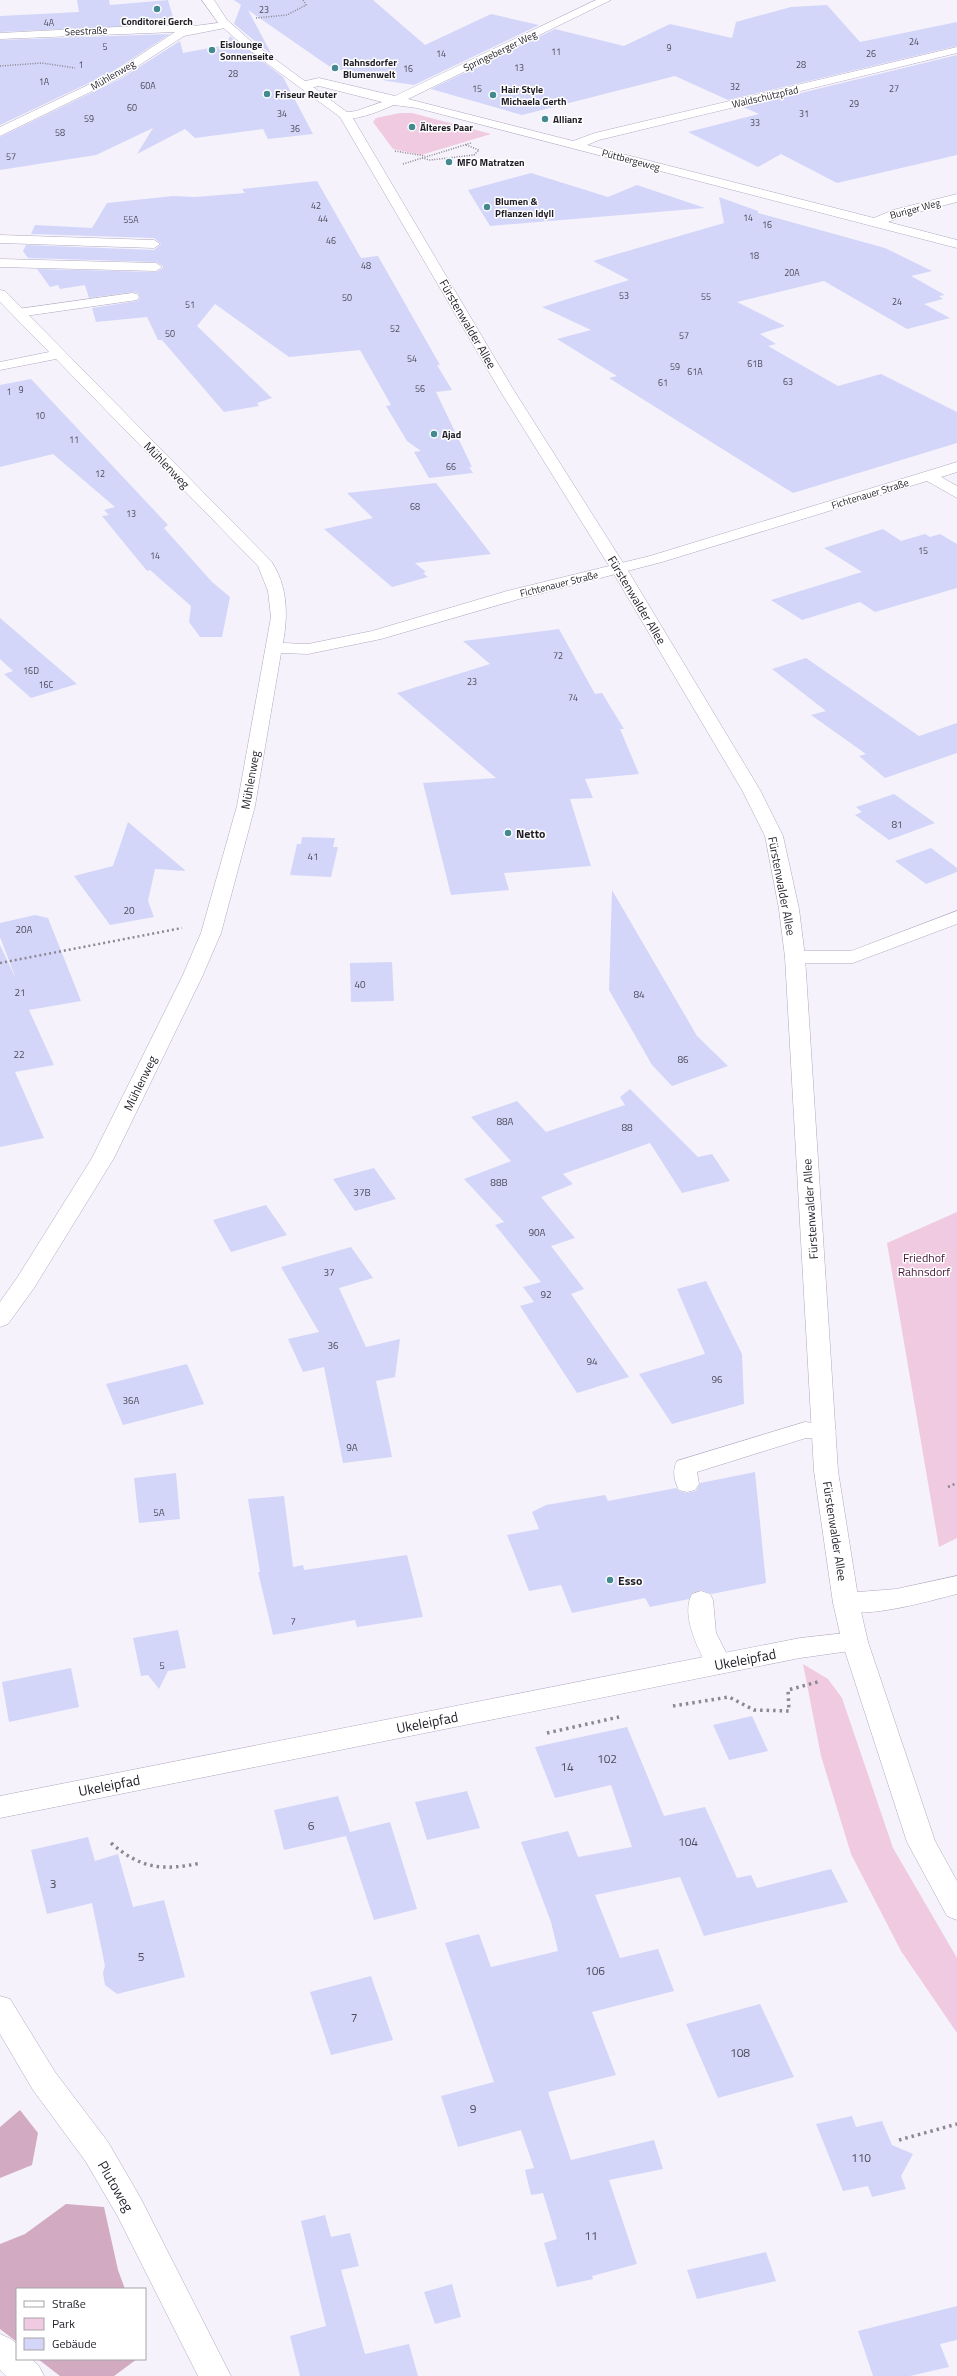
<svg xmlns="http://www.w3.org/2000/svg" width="957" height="2376" viewBox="0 0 957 2376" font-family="'Titillium Web',sans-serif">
<rect width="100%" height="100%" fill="#f5f2fc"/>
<path fill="#f0cae1" d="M400,113H412L491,134L421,155L393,149L373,122L376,118Z
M957,1212V1538L939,1547L887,1243Z
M803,1664L828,1679L842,1698L893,1848L957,1958V2033L901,1951L851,1854L821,1756Z"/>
<path fill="#d2aac2" d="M20,2110L38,2133L32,2165L0,2178V2127Z
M66,2204L104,2207L118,2270L125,2289H17V2342L0,2329V2244L25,2234Z
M38,2359H137L114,2376H60Z"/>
<path fill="#d3d6f8" d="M77,0H109L110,5L168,0L175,24L0,32V16L79,12Z
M234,0H373L425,45L491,14L539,25L414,85L387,81L344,69L336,71L248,10L272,55L234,24L241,5Z
M827,5L860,42L957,22V46L728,100L675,76L522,115L431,89L555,29L624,46L670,24L732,38L736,22L791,7Z
M170,34L112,72L0,125V40Z
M230,36L283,77L313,134L268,139L263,129L195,138L185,129L137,154L153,128L96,155L0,170V137L122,78L180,41L183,53L226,45Z
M957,55V155L837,183L781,154L758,167L688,132L759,114L743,107Z
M531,173L608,197L637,185L705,208L490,226L468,190Z
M317,181L361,258L378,256L440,365H437L452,390L436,392L472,467H469L473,473L429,478L414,452L421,451L407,441L386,406L391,405L360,350L289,357L215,304L197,326L272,398L257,403L259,406L224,412L162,340H158L147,317L96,322L92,308L137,301L140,298L138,293L132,292L89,298L85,285L60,289L58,285L50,287L37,269L156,272L163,268V266L156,262L28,258L23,251L26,245L154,250L161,244L154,238L31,234L35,225L92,228L107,203L173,196L195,197L245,193L242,189Z
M719,197L758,211V213L885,248L932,271L911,276L945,295L939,296L943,299L924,304L950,318L907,329L824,281L737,302L785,326L760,334L776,344L768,346L838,386L881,374L957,412V443L793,493L609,378L617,376L557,339L591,330L542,307L629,280L593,261L724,223Z
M31,379L168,525L164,528L212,582L230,597L222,637H200L189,622L191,606L150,570L147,571L102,516L109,515L104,510L115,507L53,454L0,467V385Z
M436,483L491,554L415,563L426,572L423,573L428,577L392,587L324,529L373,518L347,493Z
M883,529L901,541L925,534L930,537L940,534L957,544V588L875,612L860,602L802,620L771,600L862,572L824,548Z
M0,618L77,684L31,698L4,674L13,671L0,659Z
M559,629L595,694L602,693L624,729H620L639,774L585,779L593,798L570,799L591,866L504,873L509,890L451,895L423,783L496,778L397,693L490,664L463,641Z
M806,658L919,736L957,723V753L885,778L859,756L866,754L811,715L826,711L772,669Z
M894,794L935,823L889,840L855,815L862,812L856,807Z
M128,822L186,871L155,869L148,901L154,917L110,925L74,876L113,866Z
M302,837L335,838L333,847H338L331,877L290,875L297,844H301Z
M931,848L957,868V872L926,884L895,861Z
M612,890L697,1036L728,1066L672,1086L652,1065L609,990Z
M35,915L48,918L81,1001L29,1010L54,1065L15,1072L44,1138L0,1147V945L16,979L0,937V923Z
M392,962L394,1001L351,1002L350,963Z
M630,1089L698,1157L712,1154L730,1181L682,1193L650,1143L563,1174L573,1184L541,1197L575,1238L551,1246L584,1289L571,1294L629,1377L577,1393L520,1306L534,1302L523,1287L541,1282L495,1225L504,1222L464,1179L511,1161L471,1117L517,1101L546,1132L625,1105L620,1097Z
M374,1168L396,1199L355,1211L333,1179Z
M266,1205L287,1235L231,1252L213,1220Z
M351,1247L373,1278L339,1288L366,1347L400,1339L395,1377L376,1381L392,1457L343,1463L324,1367L303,1372L288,1339L319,1332L281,1267Z
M706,1281L742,1354L744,1404L672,1424L639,1374L705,1354L677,1289Z
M187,1364L204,1404L123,1425L106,1384Z
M755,1472L766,1583L712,1594L701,1590L692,1593L689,1599L650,1607L645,1598L572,1613L561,1585L529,1591L507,1535L539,1529L532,1512L546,1505L605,1495L608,1501L676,1488L679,1491L687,1493L696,1491L700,1483Z
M176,1473L180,1519L139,1523L134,1478Z
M284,1496L293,1567L303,1565L304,1570L407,1555L423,1617L357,1627L355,1620L273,1635L258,1572H260L248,1499Z
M178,1630L186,1668L168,1671L159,1689L148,1675L141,1676L133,1638Z
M71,1668L79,1707L9,1722L2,1682Z
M752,1716L768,1751L729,1760L713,1725Z
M627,1727L664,1816L705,1807L737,1878L751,1875L757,1888L831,1869L848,1902L704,1936L680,1877L595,1895L620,1958L658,1949L674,1991L592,2012L616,2075L548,2092L571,2160L654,2140L663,2169L609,2180L637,2264L592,2276L593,2279L557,2287L544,2243L557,2239L543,2193L531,2195L525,2170L534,2168L521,2130L458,2147L441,2096L494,2082L445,1943L479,1934L491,1967L558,1951L551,1922L521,1842L568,1831L578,1857L632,1847L611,1785L555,1798L535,1747Z
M467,1791L480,1828L427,1840L415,1802Z
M338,1796L350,1832L390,1822L417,1909L374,1920L346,1836L284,1850L274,1810Z
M88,1837L95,1861L118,1854L133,1907L164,1900L185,1977L117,1994L105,1985L103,1973L105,1966L92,1903L47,1914L31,1850Z
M371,1976L393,2040L331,2055L310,1992Z
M760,2004L794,2077L718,2098L686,2024Z
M852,2116L856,2127L882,2121L892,2145L913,2154L901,2176L906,2189L872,2197L868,2186L843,2191L816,2124Z
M325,2215L331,2237L350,2233L359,2266L341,2270L365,2354L409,2344L418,2376H300L290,2336L326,2326L301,2221Z
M766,2252L776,2281L697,2299L687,2270Z
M452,2284L461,2317L435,2324L424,2292Z
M957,2306V2340L940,2344L949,2367L910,2376H873L858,2331Z"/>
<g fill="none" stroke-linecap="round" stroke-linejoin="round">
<defs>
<path id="service" d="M394,98L400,101L398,103C387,108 348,126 339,115L341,113L356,111Z
M0,235L154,240L160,244L154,248L0,243Z
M0,259L156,263L162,267L156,271L0,267Z
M132,293L137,294L139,297L137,300L18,317L11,313L18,309Z
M805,1422L832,1425L836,1431L832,1437L824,1439L806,1438L697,1472L699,1484L695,1490L687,1492L679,1490C674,1481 672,1470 677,1461Z
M701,1591L710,1594L713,1600L716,1633L732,1664L728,1671L719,1674L710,1671C699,1651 680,1615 692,1594Z
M0,2334L11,2339L17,2344V2359H32L39,2366L44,2376H6L0,2370Z"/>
<path id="minor" d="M596,0H611L408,99L573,141L595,133L957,47V53L599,140L587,145L874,218L893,210L957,194V202L903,216L888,222L957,240V248L417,108L394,105L319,86L305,89L299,85L301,82L319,78L395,96Z
M226,22L232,25L230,27L184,36L121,77L0,136V127L113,73L175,32L0,39V33L136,26H194Z
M0,290L5,291L271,561C288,586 288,615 283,643L308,644L372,631L507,591L650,556L957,462V472L941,477L957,486V498L927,481L662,562L519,599L381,639L308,654L281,653L255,806L221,933L202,977L114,1158L34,1288L8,1324L0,1327V1302L17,1278L92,1158L182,977L201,933L237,806L271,617L268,591L258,566L56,359L0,370V362L49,352L0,302Z
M957,911V924L853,963H795L788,961L785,957L788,953L795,951H851Z
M957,1576V1594C925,1602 868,1619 837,1610L833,1603L837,1596L846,1593L896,1589Z
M855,1632L864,1635L868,1642L864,1649L800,1658L0,1818V1796L800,1638Z
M0,1996L10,1999L55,2072L108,2142L140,2197L231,2376H198L118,2217L86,2162L33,2090L0,2034Z"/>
<path id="secondary" d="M202,0H214L227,20L253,43L351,115L513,389L627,569L760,790L783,836L799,909L805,957L838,1471L859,1603L868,1642L935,1841L957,1881V1920L947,1916L907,1842L842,1642L833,1603L814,1471L785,957L779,909L765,836L742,790L611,569L499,389L340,117L245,47L219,24Z"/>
</defs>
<use href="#service" stroke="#b1a8c0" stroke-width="1"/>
<use href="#minor" stroke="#b1a8c0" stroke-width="1"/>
<use href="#secondary" stroke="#b1a8c0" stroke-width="1"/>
<path stroke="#8b8891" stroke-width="1.5" stroke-dasharray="1 1.5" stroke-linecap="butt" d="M256,18L287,15L306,5L303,0
M0,66L42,63L75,68
M395,151L425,156
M422,158L430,160L474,155L479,150L466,145
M403,164L471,143"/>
<path stroke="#8b8891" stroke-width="2.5" stroke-dasharray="2 3" stroke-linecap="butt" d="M0,963L182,928
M948,1487L957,1483"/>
<path stroke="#8b8891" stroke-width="3.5" stroke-dasharray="2.5 4" stroke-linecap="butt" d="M673,1706L729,1697L754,1710L789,1711L788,1690L821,1681
M547,1733L619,1717
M111,1843C141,1869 163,1871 201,1863
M899,2140L957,2124"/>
<use href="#service" fill="#fff" fill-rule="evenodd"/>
<use href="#minor" fill="#fff" fill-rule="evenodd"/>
<use href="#secondary" fill="#fff" fill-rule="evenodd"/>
</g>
<g fill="#438a90" stroke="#fff" stroke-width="1.5">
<circle cx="157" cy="9" r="4"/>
<circle cx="212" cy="50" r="4"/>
<circle cx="335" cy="68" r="4"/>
<circle cx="267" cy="94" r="4"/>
<circle cx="493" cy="95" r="4"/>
<circle cx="545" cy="119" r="4"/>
<circle cx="412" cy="127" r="4"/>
<circle cx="449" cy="162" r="4"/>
<circle cx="487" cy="207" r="4"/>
<circle cx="434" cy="434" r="4"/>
<circle cx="508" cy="833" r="4"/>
<circle cx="610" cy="1580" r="4"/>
</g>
<g text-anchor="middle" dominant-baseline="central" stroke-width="3" stroke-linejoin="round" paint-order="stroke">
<g font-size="9" fill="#4d4b5a">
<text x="264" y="9">23</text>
<text x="49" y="22">4A</text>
<text x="914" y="41">24</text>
<text x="105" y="46">5</text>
<text x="669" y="47">9</text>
<text x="556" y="51">11</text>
<text x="441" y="53">14</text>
<text x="871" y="53">26</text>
<text x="81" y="64">1</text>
<text x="801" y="64">28</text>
<text x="519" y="67">13</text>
<text x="408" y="68">16</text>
<text x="233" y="73">28</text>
<text x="44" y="81">1A</text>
<text x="148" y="85">60A</text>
<text x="735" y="86">32</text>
<text x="477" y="88">15</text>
<text x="894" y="88">27</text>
<text x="854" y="103">29</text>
<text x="132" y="107">60</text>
<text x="282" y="113">34</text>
<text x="804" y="113">31</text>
<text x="89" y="118">59</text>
<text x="755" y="122">33</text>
<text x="295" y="128">36</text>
<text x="60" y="132">58</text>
<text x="11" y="156">57</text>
<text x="316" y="205">42</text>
<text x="748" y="217">14</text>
<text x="323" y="218">44</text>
<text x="131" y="219">55A</text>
<text x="767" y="224">16</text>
<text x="331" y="240">46</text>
<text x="754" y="255">18</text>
<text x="366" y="265">48</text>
<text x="792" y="272">20A</text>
<text x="624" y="295">53</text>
<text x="706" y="296">55</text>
<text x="347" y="297">50</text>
<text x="897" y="301">24</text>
<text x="190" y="304">51</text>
<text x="395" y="328">52</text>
<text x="170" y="333">50</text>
<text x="684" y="335">57</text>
<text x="412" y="358">54</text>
<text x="755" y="363">61B</text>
<text x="675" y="366">59</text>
<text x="695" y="371">61A</text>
<text x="788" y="381">63</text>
<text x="663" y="382">61</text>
<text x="420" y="388">56</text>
<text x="21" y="389">9</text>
<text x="9" y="391">1</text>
<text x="40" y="415">10</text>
<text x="74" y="439">11</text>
<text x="451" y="466">66</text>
<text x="100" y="473">12</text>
<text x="415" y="506">68</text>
<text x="131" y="513">13</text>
<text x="923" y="550">15</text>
<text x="155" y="555">14</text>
<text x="558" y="655">72</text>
<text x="31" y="670">16D</text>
<text x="472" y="681">23</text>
<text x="46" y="684">16C</text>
<text x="573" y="697">74</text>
</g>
<g font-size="10" font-weight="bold" fill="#201d26" stroke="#fff" text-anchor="start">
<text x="157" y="21" text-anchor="middle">Conditorei Gerch</text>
<text x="220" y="44">Eislounge<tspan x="220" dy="12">Sonnenseite</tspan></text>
<text x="343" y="62">Rahnsdorfer<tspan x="343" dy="12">Blumenwelt</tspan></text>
<text x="501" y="89">Hair Style<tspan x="501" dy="12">Michaela Gerth</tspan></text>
<text x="275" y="94">Friseur Reuter</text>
<text x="553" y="119">Allianz</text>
<text x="420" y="127">Älteres Paar</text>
<text x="457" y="162">MFO Matratzen</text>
<text x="495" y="201">Blumen &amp;<tspan x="495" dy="12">Pflanzen Idyll</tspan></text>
<text x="442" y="434">Ajad</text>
</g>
<g font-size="10" fill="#201d26" stroke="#fff">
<text transform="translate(86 31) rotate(-3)">Seestraße</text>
<text transform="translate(500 51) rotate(-26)">Springeberger Weg</text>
<text transform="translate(113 75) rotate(-30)">Mühlenweg</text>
<text transform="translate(765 97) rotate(-13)">Waldschützpfad</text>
<text transform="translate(631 160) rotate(15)">Püttbergeweg</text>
<text transform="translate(915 209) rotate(-15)">Buriger Weg</text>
<text transform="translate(870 494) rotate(-17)">Fichtenauer Straße</text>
<text transform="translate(559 584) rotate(-14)">Fichtenauer Straße</text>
</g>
<g font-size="10" fill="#4d4b5a">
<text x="897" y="824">81</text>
<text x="313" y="856">41</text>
<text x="129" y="910">20</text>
<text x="24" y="929">20A</text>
<text x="360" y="984">40</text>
<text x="20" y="992">21</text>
<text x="639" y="994">84</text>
<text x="19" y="1054">22</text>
<text x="683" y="1059">86</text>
<text x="505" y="1121">88A</text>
<text x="627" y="1127">88</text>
<text x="499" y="1182">88B</text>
<text x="362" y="1192">37B</text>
<text x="537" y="1232">90A</text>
<text x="329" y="1272">37</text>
<text x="546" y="1294">92</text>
<text x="333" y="1345">36</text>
<text x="592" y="1361">94</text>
<text x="717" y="1379">96</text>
<text x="131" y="1400">36A</text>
<text x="352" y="1447">9A</text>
<text x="159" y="1512">5A</text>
<text x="293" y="1621">7</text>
<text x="162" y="1665">5</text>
</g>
<g font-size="12" fill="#201d26" stroke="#fff">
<text transform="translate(468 324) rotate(60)">Fürstenwalder Allee</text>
<text transform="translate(167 465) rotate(46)">Mühlenweg</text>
<text transform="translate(637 600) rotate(59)">Fürstenwalder Allee</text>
<text transform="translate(250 780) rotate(-80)">Mühlenweg</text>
<text transform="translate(782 886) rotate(79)">Fürstenwalder Allee</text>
<text transform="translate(140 1083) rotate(-64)">Mühlenweg</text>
<text transform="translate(810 1209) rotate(-94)">Fürstenwalder Allee</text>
<text transform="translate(835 1531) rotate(81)">Fürstenwalder Allee</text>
</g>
<g font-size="12" font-weight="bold" fill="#201d26" stroke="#fff" text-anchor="start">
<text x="516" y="833">Netto</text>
<text x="618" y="1580">Esso</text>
</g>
<g font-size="12" fill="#471638" stroke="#fff">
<text x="924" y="1257">Friedhof<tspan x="924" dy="14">Rahnsdorf</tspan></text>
</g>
<g font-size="12" fill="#4d4b5a">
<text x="607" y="1758">102</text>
<text x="567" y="1766">14</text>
<text x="311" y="1825">6</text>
<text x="688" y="1841">104</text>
<text x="53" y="1883">3</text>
<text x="141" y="1956">5</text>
<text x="595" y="1970">106</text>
<text x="354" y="2017">7</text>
<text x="740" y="2052">108</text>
<text x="473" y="2108">9</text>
<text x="861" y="2157">110</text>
<text x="591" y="2235">11</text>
</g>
<g font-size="14" fill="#201d26" stroke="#fff">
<text transform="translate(745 1659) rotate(-11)">Ukeleipfad</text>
<text transform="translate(427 1722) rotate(-11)">Ukeleipfad</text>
<text transform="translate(109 1785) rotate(-11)">Ukeleipfad</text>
<text transform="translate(116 2186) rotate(60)">Plutoweg</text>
</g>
</g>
<rect x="16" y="2288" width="130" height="72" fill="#ffffff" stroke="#a6a5a8"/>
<rect x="24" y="2301" width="20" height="6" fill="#ffffff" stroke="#a6a5a8"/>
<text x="52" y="2308" font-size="12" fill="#201d26">Straße</text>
<rect x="24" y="2318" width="20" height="12" fill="#f0cae1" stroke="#a6a5a8"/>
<text x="52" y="2328" font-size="12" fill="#201d26">Park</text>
<rect x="24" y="2338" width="20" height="12" fill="#d3d6f8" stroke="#a6a5a8"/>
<text x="52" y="2348" font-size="12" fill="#201d26">Gebäude</text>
</svg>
